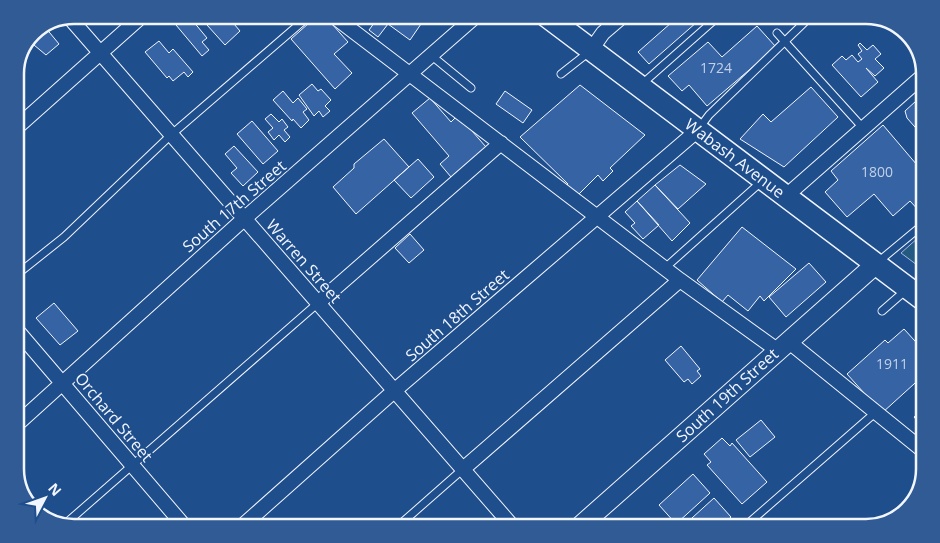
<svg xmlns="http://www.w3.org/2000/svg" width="940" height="543" viewBox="0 0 940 543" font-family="'Open Sans',sans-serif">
<rect width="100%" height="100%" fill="#1f4e8c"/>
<path fill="#245a82" stroke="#a8bbd7" d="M919,237L925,240V271L901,253Z"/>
<path fill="#3563a3" stroke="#f2f6ff" d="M188,15L207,38L202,42L209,50L202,56L176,25Z
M198,15H223L226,19L228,17L240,31L225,45Z
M318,15H324L348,42L334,54L352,73L335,89L291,39Z
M380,15H409L421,24L410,40L388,24L378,37L369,30Z
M680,15H705L649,64L638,52Z
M757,26L776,47L707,106L689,85L682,91L668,76L708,42L722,57Z
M45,27L59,44L46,55L28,40L32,32Z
M159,41L169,53L173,49L193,72L188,77L184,72L173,81L169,76L167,78L145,52Z
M860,43L867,50L873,45L881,54L875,59L884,68L875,76L866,68L878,82L861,97L832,65L842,56L846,60L852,55L858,62L862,59L858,54L862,51L858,45Z
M312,84L318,91L321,89L331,100L325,106L330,111L323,117L319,111L314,116L299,95Z
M580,85L645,135L610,168L613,171L603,181L598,175L578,195L565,187L568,184L520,137Z
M811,87L838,117L784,167L740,139L763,114L771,122Z
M283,91L293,103L298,98L307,109L303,112L309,120L301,128L293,119L292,121L273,100Z
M505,91L532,110L523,123L496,104Z
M430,98L451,122L458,115L486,147L451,177L440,164L449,156L412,113Z
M916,101L925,112V132L922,135L907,118L905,111Z
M271,114L279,122L282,119L288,127L284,130L290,137L285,142L279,135L274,140L268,132L273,128L265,119Z
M252,121L278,151L263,164L237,134Z
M883,125L923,172L925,171V212L922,214L910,201L893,216L874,194L847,217L825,192L838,180L831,171Z
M384,139L409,167L356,214L333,187L354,168V164Z
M234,146L258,172L243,186L231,173L237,168L225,154Z
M418,159L434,177L411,198L394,180Z
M680,165L706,184L678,209L655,185Z
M655,185L690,223L672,241L637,201Z
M637,201L659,225L643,239L631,226L635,223L625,212Z
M742,227L796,269L764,301L760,296L748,311L728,295L722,302L697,280Z
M410,234L424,250L409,263L395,248Z
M809,263L826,282L786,317L769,297Z
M54,303L78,331L60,345L36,318Z
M904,329L925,352V374L882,413L847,374L885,340L888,343Z
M681,346L700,369L697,371L701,376L692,384L688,379L684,382L665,360Z
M925,408V430L914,417Z
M761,420L775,437L750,457L736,440Z
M722,438L730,446L732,443L767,482L742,504L707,465L711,462L704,454Z
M693,474L710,493L676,524L659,505Z
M714,498L731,517L719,528H681Z"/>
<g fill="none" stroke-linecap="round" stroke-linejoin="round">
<defs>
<path id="lane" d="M777,33L863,128
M432,56L471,88
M561,74L589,52
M642,84L720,15
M700,127L709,115L812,15
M878,262L925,223
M665,268L761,182
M15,276L64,237L172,134L310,15
M882,311L906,290
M64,525L318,303
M396,528L463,469
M743,528L876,412"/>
<path id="street" d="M332,15L680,280L777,350
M69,17L514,528
M591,50L603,33L624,15
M15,129L143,15
M785,197L925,74
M318,303L501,143
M15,328L186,528
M788,341L925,452
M15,426L245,218L477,15
M463,469L680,280
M240,528L394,391L698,130"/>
<path id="secondary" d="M578,528L876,264"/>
<path id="primary" d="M545,15L925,301"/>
</defs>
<use href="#lane" stroke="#f2f6ff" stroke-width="9"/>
<use href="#street" stroke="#f2f6ff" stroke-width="16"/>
<use href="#secondary" stroke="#f2f6ff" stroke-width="21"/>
<use href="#primary" stroke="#f2f6ff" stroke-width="24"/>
<use href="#lane" stroke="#1f4e8c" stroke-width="7"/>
<use href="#street" stroke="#1f4e8c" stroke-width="14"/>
<use href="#secondary" stroke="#1f4e8c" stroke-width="19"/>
<use href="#primary" stroke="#1f4e8c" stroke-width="21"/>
</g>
<g text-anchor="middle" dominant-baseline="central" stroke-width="4" stroke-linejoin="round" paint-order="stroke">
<g font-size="14" fill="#c3d1e8">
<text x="716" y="67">1724</text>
<text x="877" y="171">1800</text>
<text x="892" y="363">1911</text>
</g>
<g font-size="16" fill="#f2f6ff" stroke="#1f4e8c">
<text transform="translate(735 158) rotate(37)">Wabash Avenue</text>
<text transform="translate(234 206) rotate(-41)">South 17th Street</text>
<text transform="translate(304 261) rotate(49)">Warren Street</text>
<text transform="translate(457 315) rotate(-41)">South 18th Street</text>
<text transform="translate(727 395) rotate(-42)">South 19th Street</text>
<text transform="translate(114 417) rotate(50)">Orchard Street</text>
</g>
</g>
<path d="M0 0H940V543H0ZM74 24H866A50 50 0 0 1 916 74V469A50 50 0 0 1 866 519H74A50 50 0 0 1 24 469V74A50 50 0 0 1 74 24Z" fill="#305b95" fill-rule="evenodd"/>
<path fill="none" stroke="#f2f6ff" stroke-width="2.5" d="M74 24H866A50 50 0 0 1 916 74V469A50 50 0 0 1 866 519H74A50 50 0 0 1 24 469V74A50 50 0 0 1 74 24Z"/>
<g transform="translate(45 498) rotate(49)" stroke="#1f4e8c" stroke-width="4" paint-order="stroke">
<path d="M0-4L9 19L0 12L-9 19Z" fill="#f2f6ff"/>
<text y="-8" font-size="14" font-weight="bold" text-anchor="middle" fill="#f2f6ff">N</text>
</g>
</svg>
